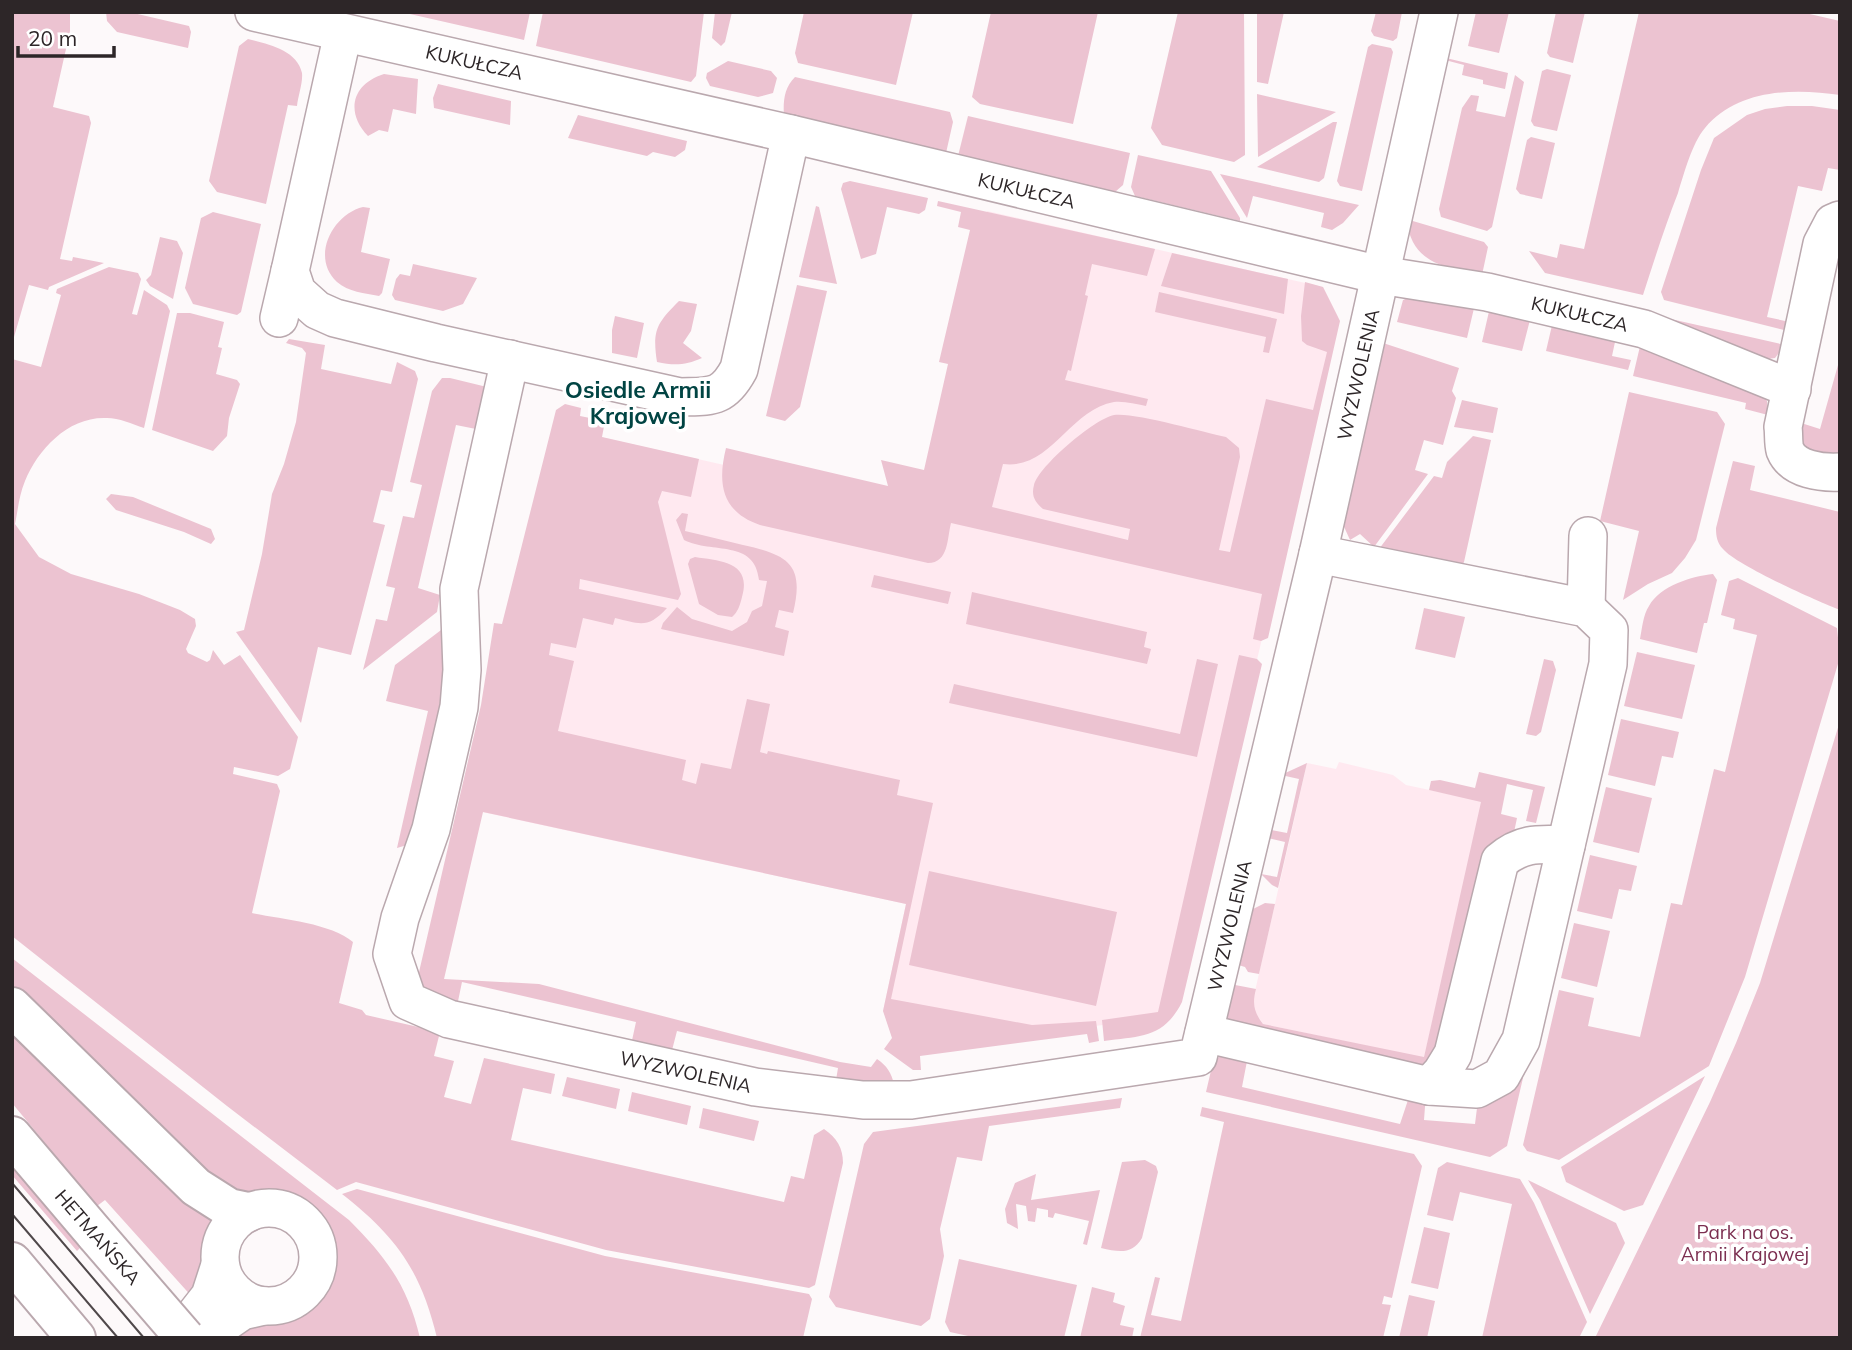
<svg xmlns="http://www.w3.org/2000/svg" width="1852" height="1350" viewBox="0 0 1852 1350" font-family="Mulish,sans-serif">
<rect width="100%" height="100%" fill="#fdf9fa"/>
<path fill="#ffe9f0" d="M987,211L1323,287L1338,317L1173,1015L905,1053L883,1011L906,904L482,812L587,434L919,509Z
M1339,762L1393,775L1406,785L1482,801L1424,1058L1263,1024L1255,1012L1253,1000L1307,763L1336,769Z"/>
<path fill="#ecc3d1" d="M12,12H70V31L53,107L89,116L91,123L60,259L72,261L73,257L104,263L49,287L48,290L29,285L12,344Z
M106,12H129L189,26L191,32L188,48L117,32L107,21Z
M401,12H530L524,40Z
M543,12H704L696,76L691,82L536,46Z
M715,12H732L725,42L721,46L712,38Z
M804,12H913L896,85L798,63L795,53Z
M991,12H1098L1073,124L980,104L972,97Z
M1178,12H1244L1245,155L1234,162L1162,145L1151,128Z
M1257,12H1284L1268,84L1257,82Z
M1376,12H1402L1397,38L1393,41L1374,36L1371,31Z
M1476,12H1509L1499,53L1468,46Z
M1556,12H1585L1573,63L1550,57L1547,53Z
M1639,12H1801L1840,21V95C1794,88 1737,89 1705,128C1692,143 1684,174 1678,193C1665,226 1654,261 1643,295L1545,273L1529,251L1557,258L1560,244L1584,249Z
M248,39C268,44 297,50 302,73C303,83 298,96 297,106L288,105L266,204L217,192L209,181L239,46Z
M1372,44L1391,48L1393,52L1362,191L1340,186L1337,181L1368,47Z
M1442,57L1508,73L1505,89L1483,84V80L1462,75L1464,65L1445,60Z
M728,61L771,71L777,78L773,93L758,97L710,86L706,78L707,73Z
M1547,69L1571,75L1557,131L1534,126L1531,121L1542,71Z
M384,74L418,79L416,114L393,109L388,132L379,130L368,136C345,112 352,84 384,74Z
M1515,75L1524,82L1492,227L1487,231L1441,217L1439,209L1462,108L1471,95L1479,96L1476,111L1505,117Z
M795,77L950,112L953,122L946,153L784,117C783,101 784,88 795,77Z
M438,84L511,101L510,125L434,108L433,98Z
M1257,94L1336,112L1258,157Z
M1787,106H1812L1840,110V170L1828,168L1822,191L1798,186L1767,317L1790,322L1788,331L1664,300L1661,292L1701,170L1714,138L1747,115L1765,109Z
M578,115L687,141L685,150L675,157L653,152L647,156L568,138Z
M968,116L1130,153L1123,185L1115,192L958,156Z
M1333,122H1337L1324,178L1319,182L1257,167Z
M1531,137L1555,143L1542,199L1520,194L1516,189L1527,140Z
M1138,155L1211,171L1240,218V221L1135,196L1131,187Z
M1220,174L1359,205L1343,223L1332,230L1321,227L1324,213L1253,196L1247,218Z
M850,181L928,198L925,210L919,214L887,207L876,254L861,259L841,189L843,183Z
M938,201L1155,249L1147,276L1092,264L1085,295L1088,296L1071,371L1068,370L1065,380L1148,399L1146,406C1135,404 1125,401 1114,402C1069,410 1051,470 1003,464L992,507L1128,540L1130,529L1043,509C1035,502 1031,496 1034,485C1039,466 1094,419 1114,415C1134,412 1202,432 1226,437L1239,448L1240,457L1219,550L1230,552L1266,399L1313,410L1327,352L1307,345L1302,341L1301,316L1305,282L1323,287L1340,321L1268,638L1261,641L1253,639L1262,594L951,523C947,538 949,563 928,563L760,525C722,512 717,484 726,448L888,486L881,460L924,470L948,364L939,362L970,230L958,227L961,212L937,206Z
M816,206L819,207L837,284L799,277Z
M363,207L370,208L361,252L390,259L382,293L379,296C365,293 348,292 337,282C310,257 333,214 363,207Z
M213,212L261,224L241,312L237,315L193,304L185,288L201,218Z
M1406,219L1484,242L1488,247L1482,275C1443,266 1413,265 1406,219Z
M160,237L177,241L183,253L173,299L150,286L146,280L151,275Z
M1172,253L1288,279L1284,314L1161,286Z
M413,264L477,278L463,304L443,311L395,300L392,295L396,279L400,274L410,276Z
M109,267L138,273L141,279L132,314L137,315L144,290L167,305L170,311L144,428C132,424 119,418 107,418C69,416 38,449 25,481C19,495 18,510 15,524L39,557L71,574L139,594L180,610L195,619L196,626L186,649L188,653L207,662L210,660L213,650L224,665L240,655L298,737L290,769L278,776L234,767L233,774L277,784L280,791L252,913C281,919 331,923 353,942L339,1003L362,1010L366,1015L440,1032L434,1056L454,1061L444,1097L471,1104L484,1058L555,1074L551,1094L523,1088L511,1140L784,1202L791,1176L804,1179L814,1135L824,1129C837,1138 843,1148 843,1163L815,1285L809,1288L606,1250L356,1182L337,1190L227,1106L12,936V359L41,367L61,295L56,293L57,289Z
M797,285L827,291L800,407L785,421L766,416Z
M1159,292L1277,319L1269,353L1263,352L1266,337L1155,312Z
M1415,295L1475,304L1467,338L1397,322L1403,300Z
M679,301L697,304L691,331L683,343L702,358C686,365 675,366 657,362C652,330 657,323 679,301Z
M1490,307L1531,316L1522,351L1482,342Z
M177,313H190L224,322L218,347L222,348L216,374L237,380L240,384L229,418L227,436L213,451L152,430Z
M615,316L644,323L637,358L612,353V330Z
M1662,317L1785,345L1775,358L1767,359Z
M1553,321L1635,340L1634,346L1615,342L1612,356L1631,360L1628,370L1546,351Z
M289,339L325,345L321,369L391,384L397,362L415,371L418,379L392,492L381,490L373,522L385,525L351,655L318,647L301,723L236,632L244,630L262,554L272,494L284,464L296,422L306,353L302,348L286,343Z
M1377,341L1459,368L1452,391L1456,398L1443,445L1424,440L1415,470L1428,474L1374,547L1360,534L1350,540L1341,520Z
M1641,342L1762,393L1767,401L1768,415L1745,409L1746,403L1633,376Z
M1840,358V453C1827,457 1805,453 1800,439C1798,434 1798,428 1798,422L1820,429Z
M442,378H450L487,387L481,430L456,425L418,588L440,595L437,612L363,670L376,619L387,621L395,588L386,586L403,516L414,518L422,485L410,482L432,391Z
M1629,392L1717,412L1725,424L1696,540L1685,558L1672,573L1648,584L1623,600L1639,531L1600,521Z
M1462,400L1498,408L1493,433L1454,427Z
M565,404L581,408L580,416L605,421L602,437L699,459L691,497L662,491L658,502L681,594L678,600L580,579L579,589L667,608C648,629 640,624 615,618L613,625L583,618L576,648L551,643L549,655L574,661L558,731L686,760L682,780L696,784L701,763L731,769L747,699L770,704L760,752L767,754L768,751L900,780L897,795L933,803L891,999L1032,1025L1096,1021L1099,1041L1089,1043L1087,1034L920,1056L921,1070H913L884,1049L892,1038L883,1011L906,904L483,812L444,979L539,984L840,1062L871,1067L877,1059C887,1066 891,1072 894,1084L835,1086L838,1068L677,1031L671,1054L631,1045L636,1022L462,982L457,1006L416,985L481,705L494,623L502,624L556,410Z
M1473,436L1491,440L1464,562L1460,569L1379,549L1434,476L1442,478L1447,462Z
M1733,461L1755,466L1750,490L1840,512V610C1817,601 1736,565 1723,549C1717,543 1716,536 1716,528Z
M111,494L133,497L211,529L215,539L211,544L184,532L116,510L106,499Z
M682,513L688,514L685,531C705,536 724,540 743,545C788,555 805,564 793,613L779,610L775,627L789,631L784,656L661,629L663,623L677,607L692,619L732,631L747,622L752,611L762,606L767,581L759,580C755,539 712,554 684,540L676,520Z
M695,557C721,561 752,562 742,597C740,605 738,612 732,617L718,615L699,604L688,564L690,559Z
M1713,574L1717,580L1707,623H1704L1697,653L1640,639C1642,629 1643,615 1649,606C1660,586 1692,576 1713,574Z
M874,575L951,592L948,604L871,587Z
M1738,578L1837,628L1840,657L1745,977L1709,1066L1559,1160L1527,1151L1523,1145L1559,990L1594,998L1588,1026L1640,1037L1671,903L1682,905L1714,769L1725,772L1757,635L1733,629L1735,619L1721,615L1729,581Z
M972,592L1147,632L1144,647L1151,649L1147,664L966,624Z
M1424,608L1465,617L1455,658L1415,649Z
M449,624L451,697L407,845L397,848L428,711L386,701L395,665Z
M1637,652L1695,665L1682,719L1624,706Z
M1239,655L1257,659L1262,664L1182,1002C1164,1038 1141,1036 1104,1041L1102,1020L1158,1012Z
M1197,659L1218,664L1197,757L949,703L954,684L1180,734Z
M1544,659L1553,661L1556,670L1541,732L1536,736L1526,734Z
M1621,719L1679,732L1673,758L1662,756L1655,786L1608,775Z
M1840,721V1338H1595L1710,1102L1736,1043L1760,983Z
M1307,763L1278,888L1272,885L1261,874L1277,877L1285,842L1264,837L1266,829L1287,833L1299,779L1281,775Z
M1479,772L1545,787L1536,823L1526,821L1533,790L1507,784L1501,814L1517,818L1513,837L1445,1052L1427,1068L1227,1021L1225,1013L1230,984L1256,989C1252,1004 1254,1012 1263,1024L1424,1057L1481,802L1429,790L1431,781L1440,780L1475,788Z
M1606,787L1652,798L1639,853L1593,842Z
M1590,855L1637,866L1631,891L1619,889L1612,919L1577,911Z
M929,871L1117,912L1096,1006L909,965Z
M1265,903L1275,904L1259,974L1248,972L1245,967L1235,964L1251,910Z
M1574,923L1610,931L1597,987L1561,978Z
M12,958L349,1220C386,1257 408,1286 420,1338H227L274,1317L293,1312L314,1297L317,1293L324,1251L307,1217L279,1203L231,1201L12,989Z
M12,1023L216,1222L217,1230L212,1240L210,1258L194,1299L105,1200L97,1206L12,1103Z
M1225,1052L1247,1061L1242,1087L1400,1124L1410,1094L1426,1093L1424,1120L1475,1124L1478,1100L1517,1076L1523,1078L1507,1146L1490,1157L1206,1092L1213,1062Z
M1705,1076L1643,1205L1624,1211L1566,1182L1561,1167Z
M567,1077L620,1089L616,1109L562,1096Z
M632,1092L691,1106L687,1125L628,1111Z
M1122,1098L1120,1108L989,1126L982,1161L957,1157L940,1229L944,1256L930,1319L921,1326L836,1307L829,1297L864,1144L873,1132Z
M1202,1107L1414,1154L1422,1166L1392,1298L1384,1296L1382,1304L1391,1305L1383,1338H1140L1155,1277L1160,1278L1151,1315L1181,1321L1224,1122L1200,1116Z
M703,1108L759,1121L754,1141L699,1128Z
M1145,1160L1156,1166L1158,1172L1142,1238C1132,1255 1119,1252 1101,1248L1122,1162Z
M1447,1162L1520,1179L1534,1203L1587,1322L1579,1338H1482L1512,1204L1460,1192L1453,1221L1427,1215L1438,1168Z
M12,1166L81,1247L77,1251L12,1175Z
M1036,1174L1031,1200L1100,1190L1087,1245L1083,1244L1089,1221L1055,1213L1053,1218L1048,1217V1210L1037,1208L1035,1222L1028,1221L1026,1206L1016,1204L1018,1229L1007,1223L1005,1209L1015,1183Z
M1528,1180L1616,1223L1625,1243L1590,1314L1540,1200Z
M357,1189L605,1256L809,1294L812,1299L803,1338H437C421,1271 396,1236 342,1194Z
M1424,1227L1450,1233L1438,1289L1411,1283Z
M959,1259L1077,1285L1064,1338H977L950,1332L945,1322Z
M1092,1287L1115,1293L1113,1302L1125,1306L1120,1325L1134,1328L1132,1338H1080Z
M1409,1295L1435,1301L1427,1338H1399Z"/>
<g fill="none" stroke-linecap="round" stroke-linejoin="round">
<defs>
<g id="street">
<path id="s1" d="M254,12L791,134L1380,275L1487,292L1644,329L1792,389"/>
<path d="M343,33L290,271L297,292L317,310L335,318L436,343L680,397C711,396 723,399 739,369L791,134"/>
<path d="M1840,220L1833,223L1822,244L1783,427C1784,433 1783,443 1785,450C1793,470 1822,473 1840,472"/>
<path d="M279,318L290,271"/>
<path id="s2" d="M510,359L459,589L462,670L459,707L431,829L400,918L392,954L408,1001L449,1019L755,1087L863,1100H911L1198,1057L1318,554L1439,12"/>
<path d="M1586,608L1588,536"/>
<path d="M1204,1033L1429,1086L1477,1089L1501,1076L1521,1040L1608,664L1609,630L1586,608L1318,554"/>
<path d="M1429,1086L1442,1072L1453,1054L1500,861C1522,842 1539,844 1566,845"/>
<circle cx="269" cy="1257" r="49"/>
<path d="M177,1338L210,1296L220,1265"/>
<path d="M203,1338L242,1311L264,1306"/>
</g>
<path id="secondary" d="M12,1007L196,1187L229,1208L248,1212
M12,1136L96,1235
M12,1262L76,1338"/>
</defs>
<use href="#street" stroke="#baa8ae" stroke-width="40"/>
<use href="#secondary" stroke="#baa8ae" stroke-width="42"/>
<use href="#street" stroke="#fff" stroke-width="37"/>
<use href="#secondary" stroke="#fff" stroke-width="38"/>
<path stroke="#50494b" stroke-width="2" d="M12,1183L144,1338
M12,1214L118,1338"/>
<defs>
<path id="secondary-bridge" d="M96,1235L185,1338"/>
</defs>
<use href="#secondary-bridge" stroke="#baa8ae" stroke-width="42" stroke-linecap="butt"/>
<use href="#secondary-bridge" stroke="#fff" stroke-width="38"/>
</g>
<g text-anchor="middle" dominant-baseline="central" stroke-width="7" stroke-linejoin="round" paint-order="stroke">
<g font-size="19" fill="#2d2628" stroke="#fff">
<text stroke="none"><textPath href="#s1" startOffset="226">KUKUŁCZA</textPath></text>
<text stroke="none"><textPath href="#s1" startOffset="793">KUKUŁCZA</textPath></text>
<text stroke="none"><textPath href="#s1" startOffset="1360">KUKUŁCZA</textPath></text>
<text stroke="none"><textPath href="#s2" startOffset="2166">WYZWOLENIA</textPath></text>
<text stroke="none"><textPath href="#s2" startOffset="1600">WYZWOLENIA</textPath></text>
<text stroke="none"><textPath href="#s2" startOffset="947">WYZWOLENIA</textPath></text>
<text transform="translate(98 1237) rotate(49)">HETMAŃSKA</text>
</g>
<g font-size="19" fill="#7c2f51" stroke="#fff">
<text x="1745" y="1232">Park na os.<tspan x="1745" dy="22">Armii Krajowej</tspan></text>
</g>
<g font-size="23" font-weight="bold" fill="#014443" stroke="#fff">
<text x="638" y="389">Osiedle Armii<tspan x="638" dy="26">Krajowej</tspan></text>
</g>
</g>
<rect width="1852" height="1350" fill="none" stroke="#2d2628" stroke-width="28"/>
<path d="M18 46v10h96v-10" fill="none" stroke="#2d2628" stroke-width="3.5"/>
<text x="28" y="46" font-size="21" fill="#2d2628" stroke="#ffffff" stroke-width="5" paint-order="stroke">20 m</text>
</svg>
